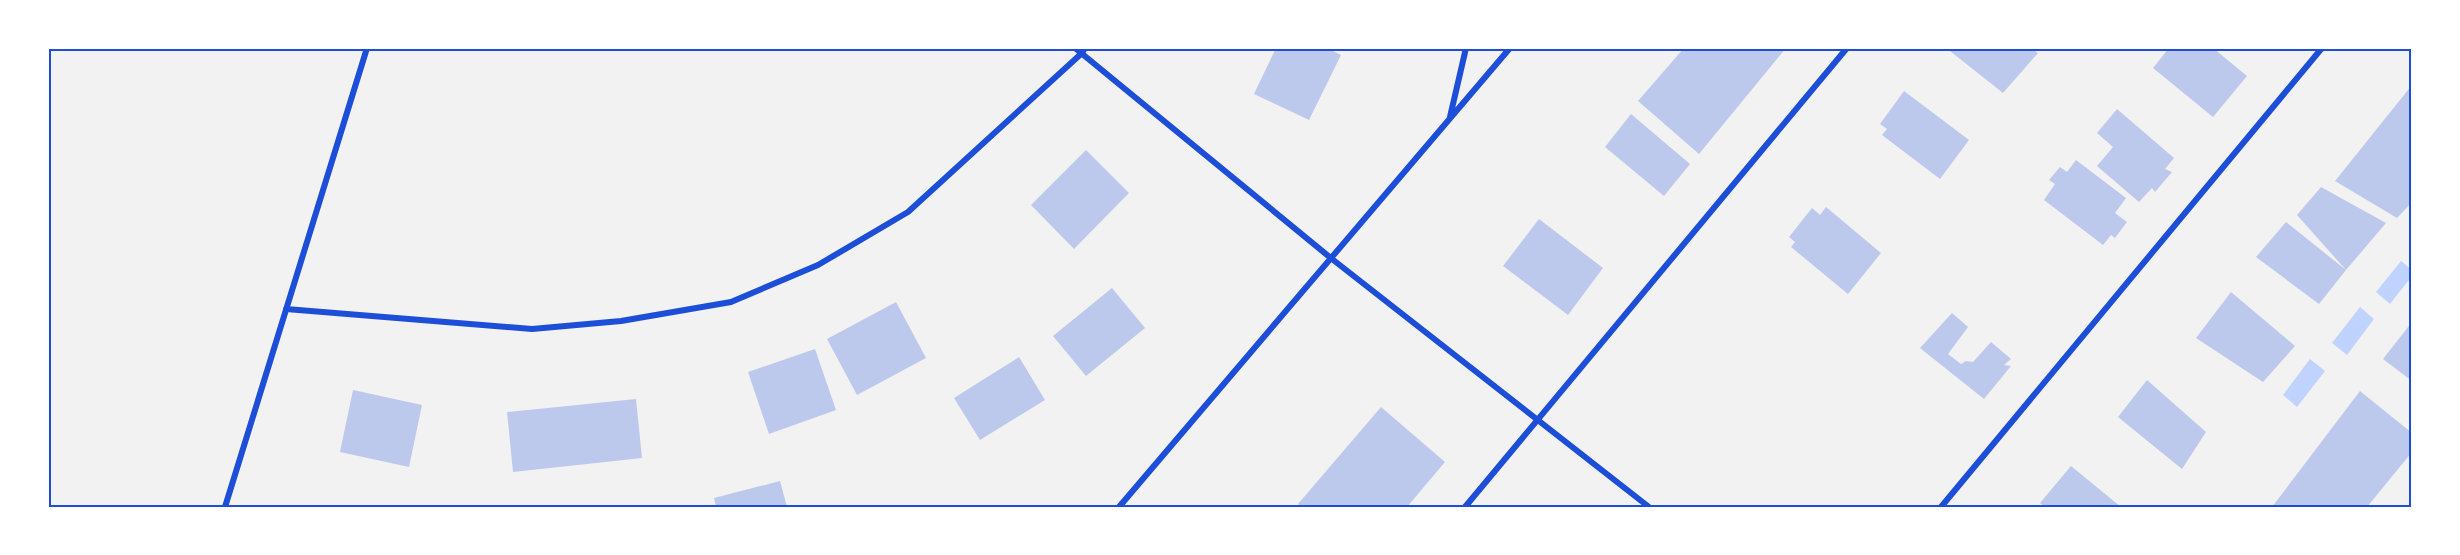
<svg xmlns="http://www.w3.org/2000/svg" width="2460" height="555" viewBox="0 0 2460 555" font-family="'IBM Plex Sans',sans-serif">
<rect width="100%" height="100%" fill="#f2f2f2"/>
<path fill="#bfd3fe" d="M2401,261L2412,270V276L2390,304L2376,292Z
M2360,307L2374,319L2347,355L2332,343Z
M2310,359L2325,371L2297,407L2283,395Z"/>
<path fill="#bdc9ec" d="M1276,48H1327L1341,55L1309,120L1254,94Z
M1684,48H1786L1699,154L1638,101Z
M1952,48H2031L2038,53L2003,93L1950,51Z
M2169,48H2213L2247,76L2213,117L2153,68Z
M2412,85V202L2397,218L2335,181Z
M1904,91L1969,140L1940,179L1882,135L1887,129L1880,124Z
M2117,109L2174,158L2165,169L2172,172L2155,192L2152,188L2139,202L2097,166L2113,147L2097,133Z
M1631,114L1690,164L1664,196L1605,147Z
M1086,150L1129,193L1074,249L1031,205Z
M2076,160L2126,198L2115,213L2127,222L2115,238L2111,235L2103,245L2044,200L2055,184L2049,180L2060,167L2067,172Z
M2321,187L2386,223L2346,270L2297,215Z
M1826,207L1881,253L1848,294L1791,247L1795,242L1789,237L1812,208L1820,215Z
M1539,219L1603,268L1568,315L1503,266Z
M2286,222L2346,270L2319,304L2256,257Z
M1112,288L1145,328L1086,376L1053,336Z
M2231,292L2295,346L2263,382L2196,338Z
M896,302L926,358L857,395L827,339Z
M1952,313L1968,327L1948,354L1961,364L1966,361L1973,362L1991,342L2011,359L2004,365L2011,366L1984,399L1920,348Z
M2412,322V381L2383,359Z
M815,349L836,410L769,434L748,372Z
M1019,357L1045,400L980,440L954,398Z
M2147,380L2206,432L2182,469L2118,417Z
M353,390L422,405L409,467L340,452Z
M2360,391L2412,433V452L2367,507H2272Z
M636,399L642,458L513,472L507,412Z
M1381,407L1445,462L1407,507H1301L1298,504Z
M2071,466L2121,507H2045L2040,503Z
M780,481L787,507H716L714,498Z"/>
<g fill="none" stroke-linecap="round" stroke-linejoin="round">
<path stroke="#1d4ed8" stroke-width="6" d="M1075,48L1332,259L1649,507
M1450,117L1466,48
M286,309L532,329L621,321L731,302L818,265L908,212L1082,53L1085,48
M225,507L367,48
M1119,507L1510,48
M1465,507L1847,48
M1941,507L2322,48"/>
</g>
<rect width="2460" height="555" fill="none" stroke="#ffffff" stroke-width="99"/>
<rect x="50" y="50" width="2360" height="456" fill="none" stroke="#1d4ed8" stroke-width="2"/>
</svg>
